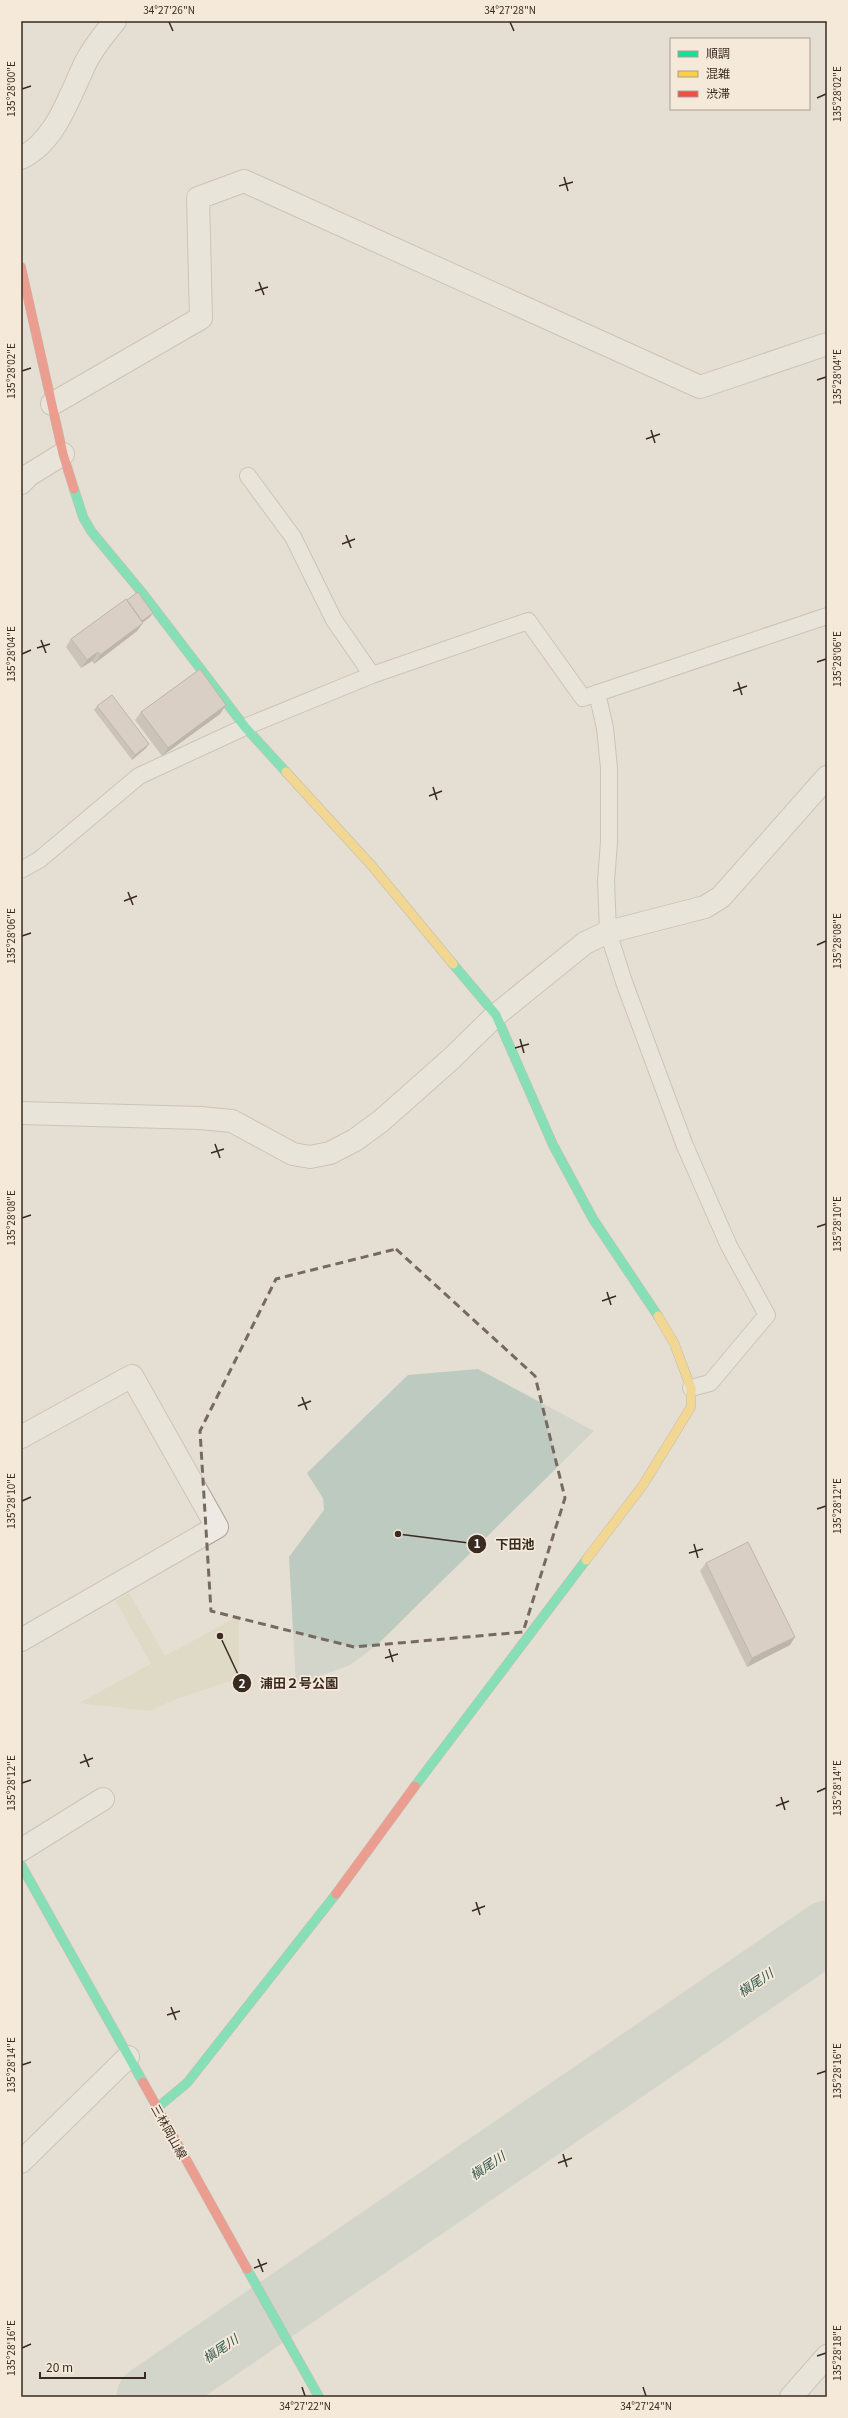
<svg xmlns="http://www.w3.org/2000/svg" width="848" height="2418" viewBox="0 0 848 2418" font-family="Georgia,'Noto Sans JP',serif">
<rect width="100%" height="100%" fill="#e5ded2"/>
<path fill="#d6d4b5" d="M129,1593L165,1656L239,1616V1678L173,1700L150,1711L79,1703L151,1664L116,1601Z"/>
<path fill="#bccac0" d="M478,1369L594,1431L377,1645L350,1665L296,1685L289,1557L324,1510L323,1498L307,1473L408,1375Z"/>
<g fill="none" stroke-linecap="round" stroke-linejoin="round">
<path stroke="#bccac0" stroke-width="63" d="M148,2397L827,1932"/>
<defs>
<path id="lane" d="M248,476L293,537L334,620L372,675
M597,693L605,728L609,768V842L606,881L608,932L624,982L685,1146L729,1246L767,1315L710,1383L691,1388
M21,870L39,860L139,776L245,727L372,675L528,621L583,698L827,616"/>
<path id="street" d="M21,158C58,141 71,90 88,58C96,44 105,33 115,21
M52,404L201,318L198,198L244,181L700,387L827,344
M21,483L29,475L63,454
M21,1113L200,1118L232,1121L293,1154L310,1157L330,1153L355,1140L381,1121L451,1059L496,1015L585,943L608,932L705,907L721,897L827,777
M21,1437L132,1376L217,1527L21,1640
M21,1850L103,1799
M21,2162L128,2057
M791,2397L827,2356"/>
<path id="fast" d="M74,489L83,517L91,531L144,595L245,727L286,772
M453,964L496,1015L553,1145L593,1219L658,1316
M415,1786L586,1560
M21,1865L143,2082
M157,2108L187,2083L336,1894
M247,2269L319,2397"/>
<path id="slow" d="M286,772L372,866L453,964
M586,1560L643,1485L691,1407V1388L674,1343L658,1316"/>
<path id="jam" d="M21,267L63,454L74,489
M336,1894L415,1786
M143,2082L247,2269"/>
</defs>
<use href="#lane" stroke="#aba39a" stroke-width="18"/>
<use href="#street" stroke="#aba39a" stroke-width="24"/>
<use href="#fast" stroke="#9b938a" stroke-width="10"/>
<use href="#slow" stroke="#9b938a" stroke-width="10"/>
<use href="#jam" stroke="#9b938a" stroke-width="10"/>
<use href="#lane" stroke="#eeeae3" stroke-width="16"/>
<use href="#street" stroke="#eeeae3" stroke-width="22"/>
<use href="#fast" stroke="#16e098" stroke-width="9"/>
<use href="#slow" stroke="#ffcf43" stroke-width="9"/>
<use href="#jam" stroke="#f24e42" stroke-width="9"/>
</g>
<path fill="#ada29a" d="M127,600L150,617L143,622L137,631L94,664L92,661L81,668L66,647L71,639Z
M97,706L146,748L132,760L94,710Z
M141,712L220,714L162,756L135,720Z
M706,1563L790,1645L747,1667L700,1571Z"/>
<path fill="#8d847d" d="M153,613L150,617L135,628L138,624Z
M143,623L137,631L94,664L100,655Z
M98,652L92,661L81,668L87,660Z
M226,705L220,714L162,756L168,748Z
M149,744L146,748L132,760L135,755Z
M795,1637L790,1645L747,1667L752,1658Z"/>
<path fill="#c9bcb3" stroke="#8d847d" d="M138,592L153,613L142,621L127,600Z
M126,599L143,623L100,655L98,652L87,660L71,639Z
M200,669L226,705L168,748L141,712Z
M112,695L149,744L135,755L97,706Z
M748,1542L795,1637L752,1658L706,1563Z"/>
<path d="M0 0H848V2418H0ZM396,1249L535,1376L565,1498L523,1632L354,1647L211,1611L200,1431L276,1279Z" fill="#e5ded2" fill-opacity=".55" fill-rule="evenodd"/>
<path fill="none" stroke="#766a60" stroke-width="3" stroke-dasharray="8 5" stroke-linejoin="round" d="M396,1249L535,1376L565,1498L523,1632L354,1647L211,1611L200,1431L276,1279Z"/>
<path fill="none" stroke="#3a2b22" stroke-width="1.5" d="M169,22L173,31M510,22L514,31M22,89L31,86M817,98L826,94M564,177L568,191M559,186L573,182M259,282L264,295M255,291L268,287M22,371L31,368M817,380L826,377M651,430L655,443M646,439L660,434M346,535L351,548M342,544L355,539M41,640L46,653M37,648L50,644M22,654L31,650M817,662L826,659M738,682L742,695M733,691L747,686M433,787L437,800M429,796L442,791M128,892L133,905M124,901L137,896M22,936L31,933M817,945L826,941M520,1039L524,1053M515,1048L529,1044M215,1144L220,1158M211,1153L224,1149M22,1218L31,1215M817,1227L826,1224M607,1292L611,1305M602,1301L616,1296M302,1397L307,1410M298,1406L311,1401M22,1501L31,1497M817,1509L826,1506M694,1544L698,1558M689,1553L703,1549M389,1649L393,1662M385,1658L398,1654M84,1754L89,1767M80,1763L93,1758M22,1783L31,1780M817,1792L826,1788M781,1797L785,1810M776,1806L789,1801M476,1902L480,1915M472,1911L485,1906M171,2007L176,2020M167,2015L180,2011M22,2065L31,2062M817,2074L826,2071M563,2154L567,2167M558,2163L572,2158M258,2259L263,2272M254,2268L267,2263M22,2348L31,2344M817,2356L826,2353M302,2387L305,2396M643,2387L646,2396"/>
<g text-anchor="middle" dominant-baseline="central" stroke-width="3.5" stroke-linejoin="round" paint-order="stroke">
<g font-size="12" fill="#3a2b22" stroke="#f5eada">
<text transform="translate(170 2131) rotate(61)">三林岡山線</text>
</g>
<g font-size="13" font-style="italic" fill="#325953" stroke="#f5eada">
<text transform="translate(755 1982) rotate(-34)">槇尾川</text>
<text transform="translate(487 2165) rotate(-34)">槇尾川</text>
<text transform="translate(220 2348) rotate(-34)">槇尾川</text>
</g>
</g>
<path fill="none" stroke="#3a2b22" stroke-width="1.5" d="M398 1534L477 1544M220 1636L242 1683"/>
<g fill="#3a2b22" stroke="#f5eada" stroke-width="1.5">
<circle cx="398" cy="1534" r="4"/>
<circle cx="220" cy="1636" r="4"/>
<circle cx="477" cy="1544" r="10"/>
<circle cx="242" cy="1683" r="10"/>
</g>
<g font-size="12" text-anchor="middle" font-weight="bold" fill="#fff">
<text x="477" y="1548">1</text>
<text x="242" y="1688">2</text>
</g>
<g font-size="13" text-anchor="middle" font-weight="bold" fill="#3a2b22" stroke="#f5eada" stroke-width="3.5" stroke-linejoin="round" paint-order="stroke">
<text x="515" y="1549">下田池</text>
<text x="299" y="1688">浦田２号公園</text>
</g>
<rect width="848" height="2418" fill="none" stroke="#f5eada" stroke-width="44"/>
<rect x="670" y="38" width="140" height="72" fill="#f5eada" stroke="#aa9e90"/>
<rect x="678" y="51" width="20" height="6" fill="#16e098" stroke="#aa9e90"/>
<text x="706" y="58" font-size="12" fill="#3a2b22">順調</text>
<rect x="678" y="71" width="20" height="6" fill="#ffcf43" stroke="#aa9e90"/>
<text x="706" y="78" font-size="12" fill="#3a2b22">混雑</text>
<rect x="678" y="91" width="20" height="6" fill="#f24e42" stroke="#aa9e90"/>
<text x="706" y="98" font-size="12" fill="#3a2b22">渋滞</text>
<path d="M40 2372v6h105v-6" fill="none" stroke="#3a2b22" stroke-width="2"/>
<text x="46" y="2372" font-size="12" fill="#3a2b22" stroke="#f5eada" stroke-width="3" paint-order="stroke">20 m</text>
<rect x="22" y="22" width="804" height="2374" fill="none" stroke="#3a2b22" stroke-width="1.5"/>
<g font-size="10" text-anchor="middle" fill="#3a2b22">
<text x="169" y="14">34°27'26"N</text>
<text x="510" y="14">34°27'28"N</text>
<text transform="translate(11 89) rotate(-90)" y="4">135°28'00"E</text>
<text transform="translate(837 94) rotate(-90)" y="4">135°28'02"E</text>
<text transform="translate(11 371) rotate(-90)" y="4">135°28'02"E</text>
<text transform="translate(837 377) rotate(-90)" y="4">135°28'04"E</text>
<text transform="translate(11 654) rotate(-90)" y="4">135°28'04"E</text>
<text transform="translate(837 659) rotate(-90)" y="4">135°28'06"E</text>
<text transform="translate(11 936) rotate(-90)" y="4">135°28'06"E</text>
<text transform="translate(837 941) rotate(-90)" y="4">135°28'08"E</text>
<text transform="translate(11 1218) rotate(-90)" y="4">135°28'08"E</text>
<text transform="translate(837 1224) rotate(-90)" y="4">135°28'10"E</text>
<text transform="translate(11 1501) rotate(-90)" y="4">135°28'10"E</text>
<text transform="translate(837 1506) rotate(-90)" y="4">135°28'12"E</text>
<text transform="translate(11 1783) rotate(-90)" y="4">135°28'12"E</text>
<text transform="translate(837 1788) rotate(-90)" y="4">135°28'14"E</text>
<text transform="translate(11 2065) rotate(-90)" y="4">135°28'14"E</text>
<text transform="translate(837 2071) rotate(-90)" y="4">135°28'16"E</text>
<text transform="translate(11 2348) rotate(-90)" y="4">135°28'16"E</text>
<text transform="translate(837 2353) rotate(-90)" y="4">135°28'18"E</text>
<text x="305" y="2410">34°27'22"N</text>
<text x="646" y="2410">34°27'24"N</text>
</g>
</svg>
